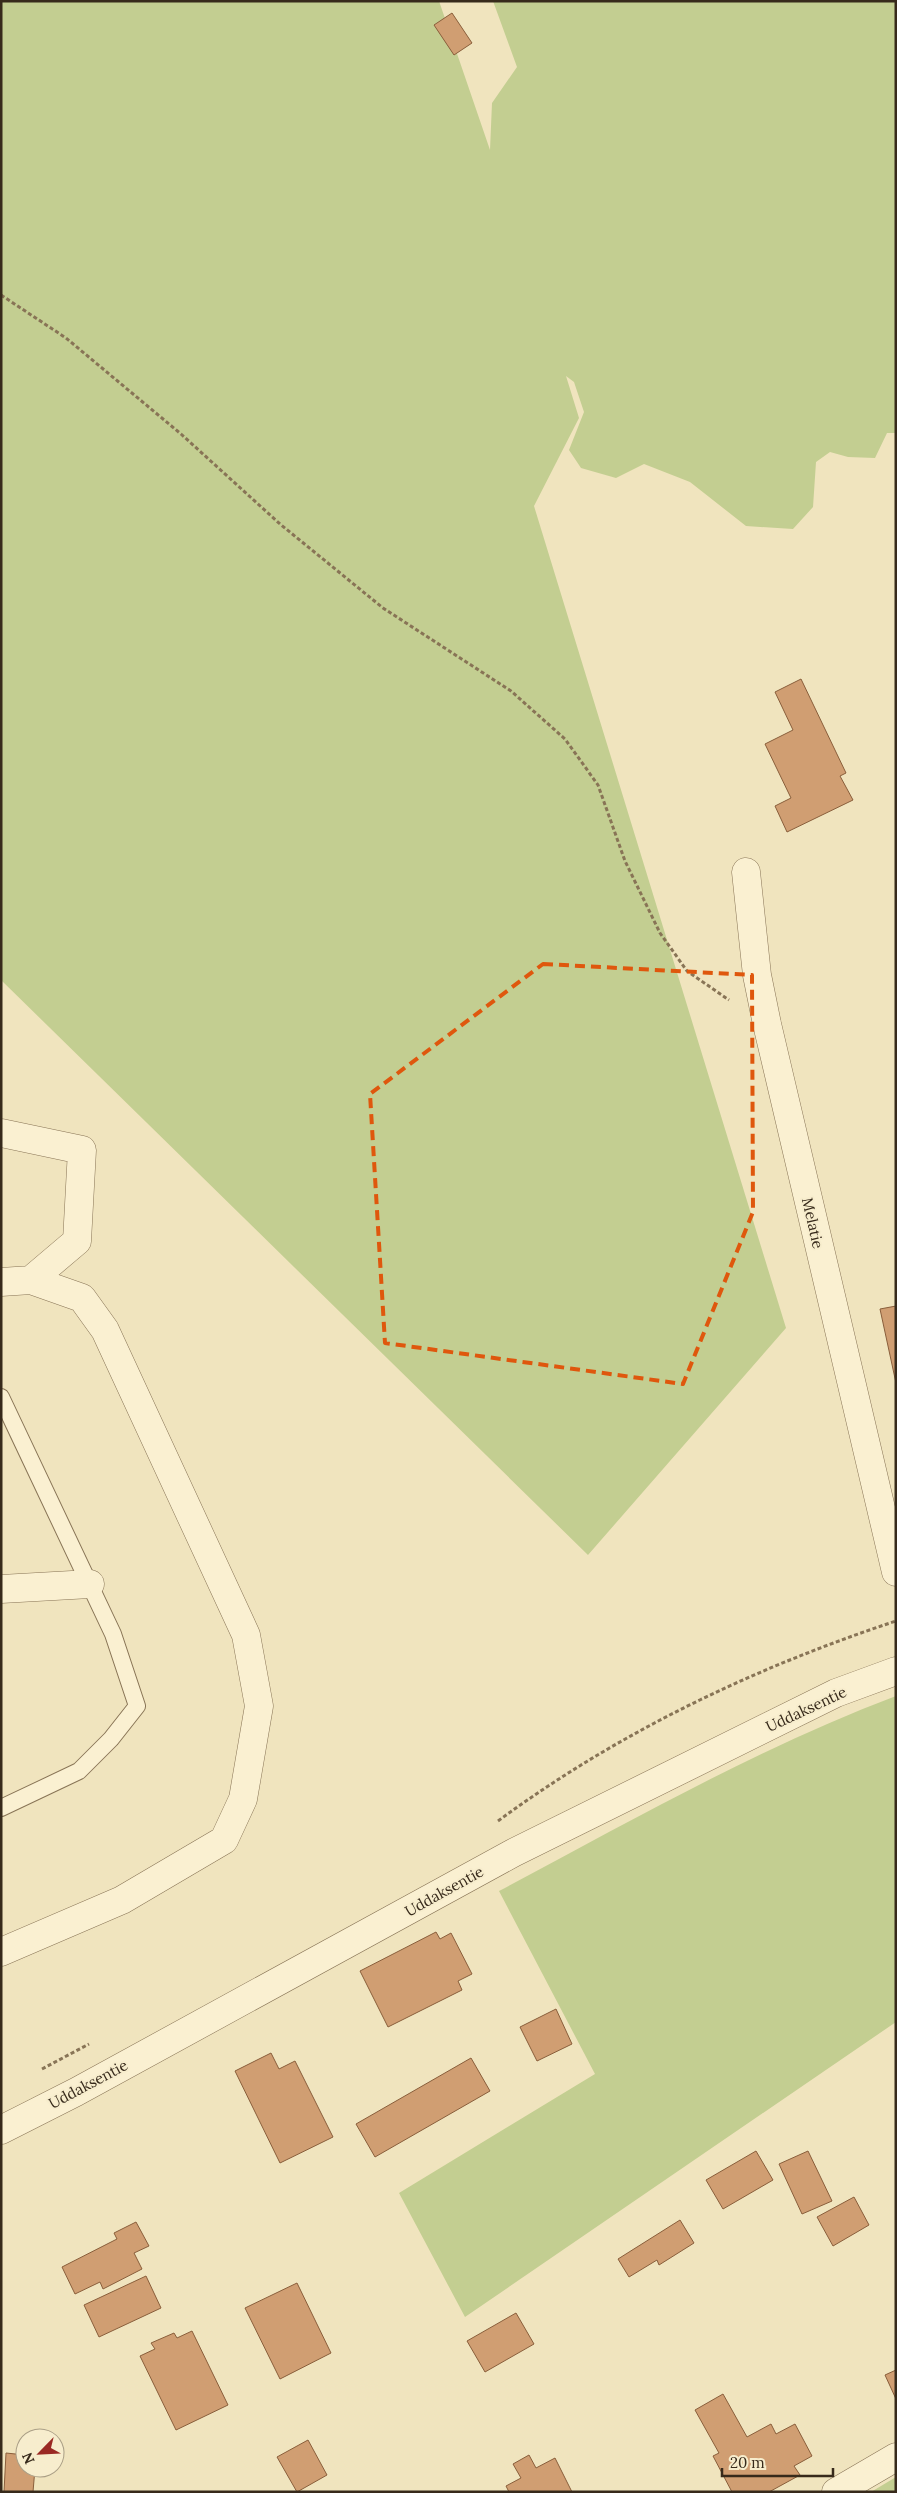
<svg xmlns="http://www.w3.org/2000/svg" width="897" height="2493" viewBox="0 0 897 2493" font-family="Lora,serif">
<rect width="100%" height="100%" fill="#f0e4be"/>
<path fill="#c3ce91" d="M1,1H439L490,150L492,103L517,67L493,1H896V433H887L875,458L848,457L830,452L816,462L813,507L793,529L746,526L690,482L644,464L616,478L581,468L569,450L584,412L574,382L566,376L579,418L534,506L786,1328L588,1555L1,980Z
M896,1696V2022L465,2317L399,2193L595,2074L499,1891C629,1822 758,1748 896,1696Z
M896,2477V2492H871Z"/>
<path fill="#d09e72" stroke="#895e3b" d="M452,13L472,43L454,55L434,25Z
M801,679L846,773L840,776L853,800L787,832L775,806L791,798L765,744L793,730L775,692Z
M896,1306V1383L880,1309Z
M436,1932L440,1939L451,1933L472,1974L458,1981L462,1990L388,2027L360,1971Z
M556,2009L572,2044L537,2061L520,2027Z
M271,2053L279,2069L295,2061L333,2137L280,2163L235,2071Z
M471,2058L490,2091L375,2157L356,2124Z
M756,2151L773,2180L723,2209L706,2180Z
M808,2151L832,2201L802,2214L779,2164Z
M854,2197L869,2225L833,2246L817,2217Z
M680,2220L694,2243L659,2265L657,2260L629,2277L618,2259Z
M136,2222L149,2246L134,2253L142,2269L103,2289L100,2282L75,2294L62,2267L117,2239L114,2233Z
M146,2276L161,2308L99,2337L84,2305Z
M297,2283L331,2353L280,2379L245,2308Z
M516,2313L534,2344L485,2372L467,2341Z
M192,2331L228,2405L176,2430L140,2356L155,2349L151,2343L174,2333L177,2338Z
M896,2370V2399L885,2375Z
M723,2394L747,2437L771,2424L776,2434L795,2424L812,2456L794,2466L800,2475L769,2492H732L713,2456L719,2453L695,2410Z
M308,2440L327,2475L297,2492L277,2457Z
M6,2453L25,2455V2468H35L33,2492H4Z
M529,2455L536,2468L555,2458L572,2492H509L506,2486L521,2478L513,2464Z"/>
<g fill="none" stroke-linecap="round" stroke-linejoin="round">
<defs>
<path id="lane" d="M1,1397L113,1634L137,1706L111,1739L79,1771L1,1808"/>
<path id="street" d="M746,872L757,975L767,1024L896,1572
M1,1133L82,1150L77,1241L31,1280L1,1282
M1,1589L90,1584
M1,1952L122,1900L224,1840L243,1799L259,1706L246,1635L105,1330L82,1298L31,1280
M1,2130L76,2092L513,1853L836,1693L896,1671
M836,2492L896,2457"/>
</defs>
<use href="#lane" stroke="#887456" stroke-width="18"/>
<use href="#street" stroke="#887456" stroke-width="29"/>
<path stroke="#887456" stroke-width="3" stroke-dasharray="4 2.5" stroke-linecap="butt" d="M1,295L66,338L181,434L280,524L383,608L511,691L565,739L598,785L625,861L660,933L687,971L729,1000
M498,1821C619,1732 754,1668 896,1621
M42,2069L89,2044"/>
<use href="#lane" stroke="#faf0d1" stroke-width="16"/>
<use href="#street" stroke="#faf0d1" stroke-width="28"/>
</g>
<path fill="none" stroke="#df570d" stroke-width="4" stroke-dasharray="10 6" stroke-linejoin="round" d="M543,964L752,975L753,1212L683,1384L385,1343L370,1094Z"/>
<g text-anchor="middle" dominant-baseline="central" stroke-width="4" stroke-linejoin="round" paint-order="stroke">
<g font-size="15" fill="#372a1b" stroke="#f7edcd">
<text transform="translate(813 1223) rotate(77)">Melatie</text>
<text transform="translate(806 1709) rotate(-25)">Uddaksentie</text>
<text transform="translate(444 1891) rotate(-29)">Uddaksentie</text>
<text transform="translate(88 2084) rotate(-28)">Uddaksentie</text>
</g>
</g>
<rect width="897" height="2493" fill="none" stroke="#372a1b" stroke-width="5"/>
<g transform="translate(40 2453) rotate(246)"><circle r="24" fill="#f7edcd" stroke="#aa9f86"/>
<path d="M0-4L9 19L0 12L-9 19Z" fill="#9a2923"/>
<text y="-8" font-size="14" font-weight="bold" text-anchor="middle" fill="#372a1b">N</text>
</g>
<path d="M722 2468v8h111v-8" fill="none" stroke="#372a1b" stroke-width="2.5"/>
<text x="730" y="2468" font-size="15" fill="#372a1b" stroke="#f7edcd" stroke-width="4" paint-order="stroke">20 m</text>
</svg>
